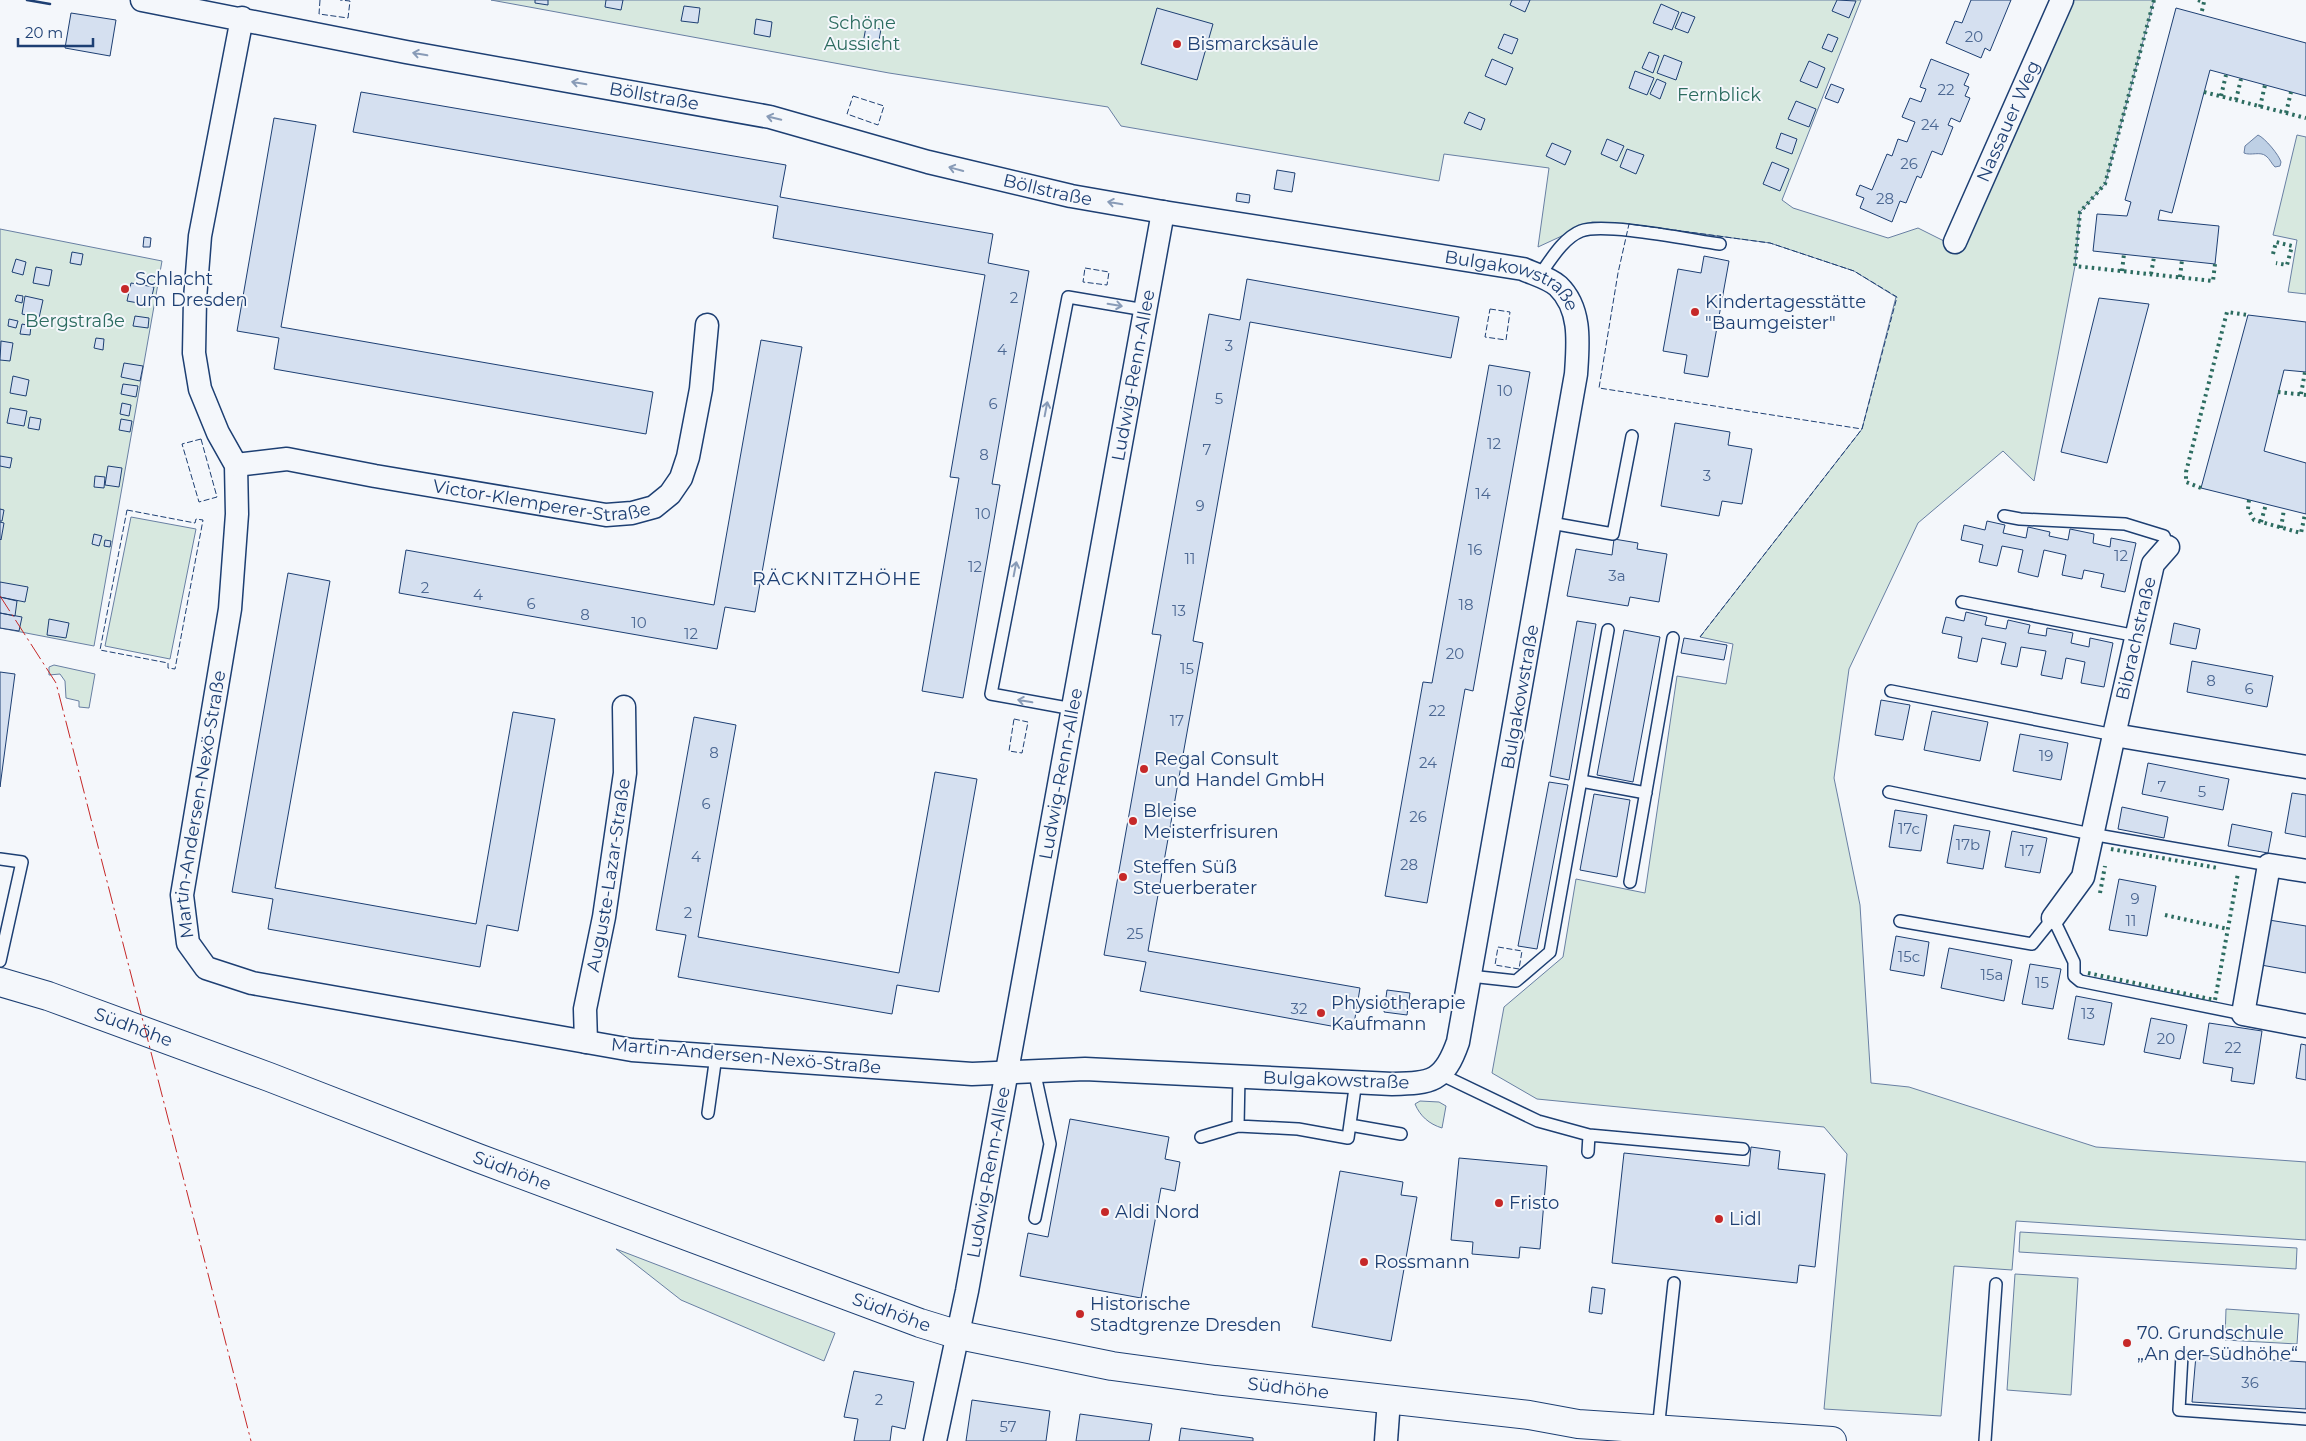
<svg xmlns="http://www.w3.org/2000/svg" width="2306" height="1441" viewBox="0 0 2306 1441" font-family="Montserrat,sans-serif">
<rect width="100%" height="100%" fill="#f4f7fb"/>
<path fill="#d7e8df" stroke="#687fa3" d="M491,0H1861L1782,200L1793,208L1888,238L1918,228L1958,248L2065,0H2154L2105,184L2080,212L2075,266L2034,481L2003,451L1918,523L1849,669L1834,778L1860,905L1871,1083L1909,1087L2096,1147L2306,1162V1240L2016,1221L2012,1270L1954,1266L1941,1416L1824,1409L1847,1154L1824,1127L1537,1099L1492,1073L1504,1007L1563,957L1576,879L1645,893L1677,676L1726,684L1733,644L1700,637L1862,429L1896,297L1854,271L1770,243L1629,224L1592,222L1538,247L1549,168L1444,154L1439,181L1121,126L1108,107L889,73Z
M2297,135L2306,137V294L2288,292L2297,240L2273,235Z
M0,229L162,261L94,646L0,628Z
M131,517L196,529L170,659L105,646Z
M54,665L95,674L89,708L79,707V701L66,698L65,681L60,674L49,675V667Z
M1420,1101L1439,1102L1446,1106L1442,1128C1429,1124 1420,1116 1415,1104Z
M2020,1232L2297,1248L2296,1269L2019,1252Z
M616,1249L835,1333L824,1361L681,1300Z
M2015,1274L2078,1278L2071,1395L2007,1390Z
M2226,1309L2299,1314L2297,1344L2225,1340Z"/>
<path fill="#bed0e5" stroke="#687fa3" d="M2258,135C2265,138 2279,155 2281,162L2280,166L2275,167C2271,163 2270,159 2266,156C2260,151 2251,156 2244,153L2245,146Z"/>
<path fill="#d5e0f0" stroke="#1d3f73" d="M535,0H548V5L535,3Z
M606,0H623L621,10L605,7Z
M1512,0H1530L1525,12L1510,5Z
M1837,0L1856,1L1849,18L1832,11Z
M1971,0H2011L1990,51L1985,48L1981,58L1946,43L1955,21L1962,23Z
M1661,4L1679,12L1672,30L1653,23Z
M684,6L700,8L698,23L681,21Z
M1157,8L1213,24L1197,80L1141,64Z
M2176,8L2306,43V96L2210,70L2172,213L2160,210L2158,220L2219,226L2215,264L2093,251L2097,214L2127,216L2131,202L2125,200Z
M1682,12L1695,17L1688,33L1675,28Z
M71,13L116,20L110,56L65,48Z
M756,19L772,22L770,37L754,34Z
M866,27L881,29L878,46L863,43Z
M1504,34L1518,39L1512,54L1498,48Z
M1828,34L1838,38L1832,52L1822,48Z
M1649,52L1659,56L1653,73L1642,68Z
M1664,55L1682,62L1676,80L1657,73Z
M1492,59L1513,68L1506,85L1485,76Z
M1931,59L1969,74L1964,85L1969,87L1965,96L1970,98L1960,122L1951,118L1948,125L1953,127L1942,155L1932,151L1921,178L1917,176L1906,203L1900,201L1892,222L1860,208L1864,198L1856,195L1860,185L1872,190L1887,154L1892,156L1898,139L1907,142L1915,122L1902,117L1910,98L1921,102L1926,89L1920,87Z
M1809,61L1825,68L1817,88L1800,81Z
M1635,71L1654,78L1647,95L1629,88Z
M1657,79L1666,83L1660,99L1650,94Z
M1831,84L1844,89L1838,103L1825,98Z
M361,92L786,165L780,197L993,234L988,263L1029,271L992,484L1000,485L963,698L922,691L959,478L950,477L985,275L773,238L778,206L353,132Z
M1796,101L1816,109L1809,127L1788,119Z
M1469,112L1485,119L1481,130L1464,123Z
M274,118L316,125L281,327L653,392L646,434L274,369L279,338L237,331Z
M1781,133L1797,139L1792,154L1776,148Z
M1607,139L1624,146L1617,161L1601,154Z
M1552,143L1571,151L1565,165L1546,156Z
M1627,149L1644,155L1636,174L1620,167Z
M1772,162L1789,169L1780,191L1763,184Z
M1277,170L1295,173L1292,192L1274,189Z
M1237,193L1250,195L1249,203L1236,201Z
M144,237L151,238L150,247H143Z
M72,252L83,254L81,265L70,263Z
M1704,256L1729,261L1708,377L1684,373L1687,355L1663,351L1678,269L1701,273Z
M16,259L26,262L23,275L12,272Z
M36,267L52,270L49,286L33,283Z
M1247,279L1459,317L1451,358L1250,322L1193,641L1203,643L1148,951L1360,988L1353,1030L1140,991L1146,962L1104,955L1161,635L1152,634L1209,314L1240,320Z
M131,283L154,287L150,305L127,301Z
M17,295L23,296L22,303L15,301Z
M25,296L43,300L39,318L22,314Z
M2099,298L2149,304L2107,463L2061,452Z
M2248,315L2306,322V372L2284,370L2264,451L2306,463V514L2201,488Z
M135,316L149,318L148,328L133,326Z
M9,319L18,321L16,328L8,326Z
M22,324L31,326L30,335L20,334Z
M96,338L104,339L103,350L94,348Z
M761,340L802,347L755,612L725,607L717,649L399,593L406,550L714,605Z
M1,341L13,343L10,361L0,360Z
M124,363L143,366L140,381L121,377Z
M1489,365L1530,372L1473,691L1465,689L1427,903L1385,896L1423,682L1432,683Z
M13,376L29,380L26,396L10,393Z
M123,384L138,386L136,397L121,394Z
M122,403L131,405L129,416L120,414Z
M10,408L27,411L24,426L7,423Z
M30,417L41,419L39,430L28,428Z
M121,419L132,421L130,432L119,430Z
M1675,423L1730,432L1728,445L1752,449L1742,504L1722,501L1719,516L1661,506Z
M0,456L12,458L10,468L0,466Z
M108,466L122,468L119,487L105,485Z
M95,476L105,477L104,488L94,487Z
M0,509L4,510L2,521H0Z
M1987,521L2005,525L2003,533L2026,538L2028,527L2050,532L2049,536L2068,540L2070,529L2094,534L2093,543L2110,547L2111,538L2136,543L2125,592L2101,587L2104,574L2084,570L2082,579L2062,575L2066,555L2044,550L2038,577L2018,572L2023,550L2002,546L1997,566L1979,562L1983,545L1961,540L1964,525L1985,530Z
M0,522L4,523L1,540L0,539Z
M94,534L102,536L99,546L92,544Z
M1614,539L1638,543L1637,549L1667,554L1659,602L1630,597L1628,606L1567,596L1576,549L1612,555Z
M105,540L111,541L110,547L104,546Z
M288,573L330,581L275,888L476,924L513,712L555,719L518,931L487,925L480,967L268,929L273,899L232,892Z
M0,582L28,587L25,602L0,597Z
M0,597L17,601L15,616L0,613Z
M1966,612L1987,617L1985,625L2006,629L2008,620L2030,625L2028,633L2046,636L2047,628L2073,633L2071,643L2089,647L2090,638L2113,643L2104,687L2081,683L2085,662L2066,658L2062,679L2041,675L2046,651L2021,647L2017,667L2001,664L2006,643L1982,638L1977,662L1958,658L1962,637L1942,633L1946,617L1964,621Z
M0,613L22,617L19,631L0,628Z
M49,619L69,623L66,638L47,635Z
M1577,621L1596,624L1569,780L1550,776Z
M2174,623L2200,629L2196,649L2170,644Z
M1624,630L1660,637L1633,782L1597,775Z
M1684,638L1727,645L1724,660L1681,653Z
M2192,661L2273,676L2267,707L2187,692Z
M0,672L15,674L0,787Z
M1881,700L1910,705L1903,740L1875,735Z
M1932,711L1988,722L1980,761L1924,750Z
M694,717L736,725L698,937L899,973L935,772L977,779L939,992L897,985L892,1014L678,977L686,935L656,930Z
M2020,734L2068,743L2061,780L2013,771Z
M2148,763L2229,779L2223,810L2142,794Z
M1549,782L1568,785L1537,949L1518,946Z
M2292,793L2306,795V837L2285,833Z
M1594,794L1630,800L1617,877L1580,870Z
M2122,807L2168,817L2164,838L2118,829Z
M1895,810L1927,815L1921,851L1889,847Z
M2232,824L2272,832L2268,853L2228,846Z
M1954,825L1990,831L1983,869L1947,863Z
M2012,831L2047,838L2040,873L2005,867Z
M2119,879L2156,886L2147,936L2109,930Z
M2269,920L2306,926V973L2261,965Z
M1896,936L1929,942L1924,976L1890,970Z
M1949,948L2012,960L2004,1001L1941,988Z
M2030,964L2061,969L2053,1009L2022,1004Z
M1387,990L1410,993L1407,1015L1384,1012Z
M2076,996L2112,1003L2104,1045L2068,1039Z
M2151,1018L2187,1025L2180,1059L2144,1052Z
M2209,1023L2262,1031L2254,1084L2231,1081L2233,1068L2203,1063Z
M2301,1044L2306,1045V1080L2296,1078Z
M1070,1119L1169,1137L1165,1159L1180,1162L1175,1191L1161,1188L1141,1298L1020,1276L1028,1233L1048,1237Z
M1751,1147L1780,1151L1778,1169L1825,1174L1815,1267L1799,1265L1797,1283L1612,1263L1624,1153L1749,1166Z
M1459,1158L1547,1166L1540,1249L1520,1247L1519,1258L1472,1254L1473,1242L1451,1240Z
M1340,1171L1403,1182L1401,1195L1417,1197L1391,1341L1312,1327Z
M1592,1287L1605,1289L1602,1314L1589,1312Z
M2196,1355L2306,1362V1409L2192,1402Z
M854,1371L914,1382L905,1429L892,1426L890,1441H854L858,1419L844,1417Z
M972,1400L1050,1411L1046,1441H966Z
M1080,1414L1152,1424L1149,1441H1076Z
M1181,1428L1253,1438V1441H1179Z"/>
<g fill="none" stroke-linecap="round" stroke-linejoin="round">
<defs>
<path id="lane" d="M1539,276C1550,261 1563,238 1581,231C1604,222 1691,240 1720,244
M2004,516L2020,519L2125,524L2164,536L2168,547
M1551,523L1613,534L1632,436
M1962,602L2137,636
M1891,691L2114,735
M1073,709L991,694L1068,297L1145,310
M1581,781L1646,793
M1889,792L2091,834L2269,865
M0,859L22,862L0,961
M1630,882L1673,638
M1900,921L2032,944L2053,918L2074,962V976L2080,981L2243,1014
M1470,976L1516,981L1550,952L1608,630
M1034,1070L1050,1144L1035,1218
M1440,1074L1538,1121L1589,1135L1588,1152
M708,1113L716,1056
M1350,1125L1401,1134
M1238,1126L1239,1076
M1589,1135L1743,1149
M1201,1137L1238,1126L1298,1129L1348,1138L1356,1081
M2182,1355L2179,1410L2306,1419
M1658,1430L1674,1283
M1985,1441L1996,1284"/>
<g id="street">
<path id="s1" d="M142,0L406,52L770,117L928,162L1071,196L1163,212L1523,269C1534,274 1549,278 1558,286C1582,309 1578,344 1576,374L1458,1042C1444,1082 1432,1083 1392,1084L1085,1069L972,1074L632,1050L252,983L206,968L188,943L182,895L230,609L237,514L236,465L218,433L200,389L194,353L195,299L200,236L242,18"/>
<path id="s2" d="M1955,242L2062,0"/>
<path id="s3" d="M236,465L287,459L375,476L606,515L632,513L654,507L670,494L681,478L688,457L701,389L707,325"/>
<path id="s4" d="M2114,735L2153,564L2168,547"/>
<path d="M2306,871L2269,865L2243,1014L2306,1026"/>
<path d="M2053,918L2083,877L2114,735L2306,767"/>
<path id="s5" d="M586,1042L585,1009L604,917L625,773L624,707"/>
<path id="s6" d="M935,1441L967,1291L1163,212"/>
<path d="M1386,1441L1389,1400"/>
</g>
<g id="secondary">
<path id="s7" d="M0,982L48,996L269,1077L478,1158L920,1323L959,1335L1112,1366L1215,1380L1529,1415L1578,1424L1832,1441"/>
</g>
</defs>
<use href="#lane" stroke="#1d3f73" stroke-width="14"/>
<use href="#street" stroke="#1d3f73" stroke-width="25"/>
<use href="#secondary" stroke="#1d3f73" stroke-width="30"/>
<use href="#lane" stroke="#f4f7fb" stroke-width="11"/>
<use href="#street" stroke="#f4f7fb" stroke-width="22"/>
<use href="#secondary" stroke="#f4f7fb" stroke-width="28"/>
<path stroke="#2c6c60" stroke-width="4" stroke-dasharray="2.5 4" stroke-linecap="butt" d="M2154,0L2105,184L2080,212L2075,266L2213,281L2215,264
M2198,0L2204,2L2201,15
M2204,92L2306,118
M2221,96L2226,75
M2236,100L2241,79
M2260,107L2265,85
M2286,113L2291,92
M2273,254L2276,242L2292,246L2287,265L2276,263
M2122,271L2124,254
M2151,274L2154,257
M2180,277L2182,260
M2278,392L2306,395
M2301,394L2305,372
M2201,488L2186,482V472L2227,312L2248,315
M2249,500L2248,509L2254,520L2301,533L2305,514
M2261,522L2266,504
M2281,528L2284,509
M2111,849L2218,868
M2100,893L2105,866
M2165,915L2228,929
M2088,973L2215,1000L2238,873"/>
<path stroke="#1d3f73" stroke-width="1" stroke-dasharray="6 2.5" stroke-linecap="butt" d="M320,0L319,14L348,18L350,1L340,0
M853,96L884,106L878,125L847,114Z
M1085,268L1109,272L1107,285L1083,282Z
M1490,309L1510,312L1506,340L1485,337Z
M201,439L217,497L199,502L182,444Z
M127,510L195,523L196,519L203,520L175,669L168,668V663L100,650Z
M1700,637L1862,429L1897,297L1854,271L1770,243L1629,224L1618,273L1599,388L1862,429
M1014,719L1028,722L1022,753L1009,751Z
M1498,947L1522,951L1519,969L1495,965Z"/>
<path stroke="#1d3f73" stroke-width="2.5" d="M27,0L50,4"/>
<path stroke="#c62828" stroke-width="1" stroke-dasharray="18 4 2.5 4" stroke-linecap="butt" d="M0,596L56,683L251,1441"/>
</g>
<defs><path id="oneway-shaft" d="M-6 0H5M1.5-3L5.5 0L1.5 3" fill="none" stroke-width="1.6" stroke-linecap="round" stroke-linejoin="round" transform="scale(1.25)"/></defs>
<g stroke="#889bb7">
<use href="#oneway-shaft" transform="translate(420 54) rotate(-170)"/>
<use href="#oneway-shaft" transform="translate(579 83) rotate(-170)"/>
<use href="#oneway-shaft" transform="translate(774 118) rotate(-166)"/>
<use href="#oneway-shaft" transform="translate(956 169) rotate(-165)"/>
<use href="#oneway-shaft" transform="translate(1115 203) rotate(-170)"/>
<use href="#oneway-shaft" transform="translate(1115 305) rotate(9)"/>
<use href="#oneway-shaft" transform="translate(1046 409) rotate(-79)"/>
<use href="#oneway-shaft" transform="translate(1015 569) rotate(-79)"/>
<use href="#oneway-shaft" transform="translate(1025 701) rotate(-170)"/>
</g>
<g fill="#c62828" stroke="#f4f7fb" stroke-width="2">
<circle cx="1177" cy="44" r="5"/>
<circle cx="125" cy="289" r="5"/>
<circle cx="1695" cy="312" r="5"/>
<circle cx="1144" cy="769" r="5"/>
<circle cx="1133" cy="821" r="5"/>
<circle cx="1123" cy="877" r="5"/>
<circle cx="1321" cy="1013" r="5"/>
<circle cx="1499" cy="1203" r="5"/>
<circle cx="1105" cy="1212" r="5"/>
<circle cx="1719" cy="1219" r="5"/>
<circle cx="1364" cy="1262" r="5"/>
<circle cx="1080" cy="1314" r="5"/>
<circle cx="2127" cy="1343" r="5"/>
</g>
<g text-anchor="middle" dominant-baseline="central" stroke-width="4" stroke-linejoin="round" paint-order="stroke">
<g font-size="15" fill="#4b6792">
<text x="1974" y="36">20</text>
<text x="1946" y="89">22</text>
<text x="1930" y="124">24</text>
<text x="1909" y="163">26</text>
<text x="1885" y="198">28</text>
<text x="1014" y="297">2</text>
<text x="1229" y="345">3</text>
<text x="1002" y="349">4</text>
<text x="1505" y="390">10</text>
<text x="1219" y="398">5</text>
<text x="993" y="403">6</text>
<text x="1494" y="443">12</text>
<text x="1207" y="449">7</text>
<text x="984" y="454">8</text>
<text x="1707" y="475">3</text>
<text x="1483" y="493">14</text>
<text x="1200" y="505">9</text>
<text x="983" y="513">10</text>
<text x="1475" y="549">16</text>
<text x="2121" y="555">12</text>
<text x="1190" y="558">11</text>
<text x="975" y="566">12</text>
<text x="1617" y="575">3a</text>
<text x="425" y="587">2</text>
<text x="478" y="594">4</text>
<text x="531" y="603">6</text>
<text x="1466" y="604">18</text>
<text x="1179" y="610">13</text>
<text x="585" y="614">8</text>
<text x="639" y="622">10</text>
<text x="691" y="633">12</text>
<text x="1455" y="653">20</text>
<text x="1187" y="668">15</text>
<text x="2211" y="680">8</text>
<text x="2249" y="688">6</text>
<text x="1437" y="710">22</text>
<text x="1177" y="720">17</text>
<text x="714" y="752">8</text>
<text x="2046" y="755">19</text>
<text x="1428" y="762">24</text>
<text x="2162" y="786">7</text>
<text x="2202" y="791">5</text>
<text x="706" y="803">6</text>
<text x="1418" y="816">26</text>
<text x="1909" y="828">17c</text>
<text x="1968" y="844">17b</text>
<text x="2027" y="850">17</text>
<text x="696" y="856">4</text>
<text x="1409" y="864">28</text>
<text x="2135" y="898">9</text>
<text x="688" y="912">2</text>
<text x="2131" y="920">11</text>
<text x="1135" y="933">25</text>
<text x="1909" y="956">15c</text>
<text x="1992" y="974">15a</text>
<text x="2042" y="982">15</text>
<text x="1299" y="1008">32</text>
<text x="2088" y="1013">13</text>
<text x="2166" y="1038">20</text>
<text x="2233" y="1047">22</text>
<text x="2250" y="1382">36</text>
<text x="879" y="1399">2</text>
<text x="1008" y="1426">57</text>
</g>
<g font-size="18" fill="#2c6c60" stroke="#f4f7fb">
<text x="862" y="23">Schöne<tspan x="862" dy="21">Aussicht</tspan></text>
<text x="1719" y="95">Fernblick</text>
<text x="75" y="321">Bergstraße</text>
</g>
<g font-size="18" fill="#1d3f73" stroke="#f4f7fb" text-anchor="start">
<text x="1187" y="44">Bismarcksäule</text>
<text x="135" y="279">Schlacht<tspan x="135" dy="21">um Dresden</tspan></text>
<text x="1705" y="302">Kindertagesstätte<tspan x="1705" dy="21">"Baumgeister"</tspan></text>
<text x="1154" y="759">Regal Consult<tspan x="1154" dy="21">und Handel GmbH</tspan></text>
<text x="1143" y="811">Bleise<tspan x="1143" dy="21">Meisterfrisuren</tspan></text>
<text x="1133" y="867">Steffen Süß<tspan x="1133" dy="21">Steuerberater</tspan></text>
<text x="1331" y="1003">Physiotherapie<tspan x="1331" dy="21">Kaufmann</tspan></text>
<text x="1509" y="1203">Fristo</text>
<text x="1115" y="1212">Aldi Nord</text>
<text x="1729" y="1219">Lidl</text>
<text x="1374" y="1262">Rossmann</text>
<text x="1090" y="1304">Historische<tspan x="1090" dy="21">Stadtgrenze Dresden</tspan></text>
<text x="2137" y="1333">70. Grundschule<tspan x="2137" dy="21">„An der Südhöhe“</tspan></text>
</g>
<g font-size="18" fill="#1d3f73" stroke="#f4f7fb">
<text stroke="none"><textPath href="#s1" startOffset="521">Böllstraße</textPath></text>
<text stroke="none"><textPath href="#s2" startOffset="132">Nassauer Weg</textPath></text>
<text stroke="none"><textPath href="#s1" startOffset="926">Böllstraße</textPath></text>
<text stroke="none"><textPath href="#s1" startOffset="1402">Bulgakowstraße</textPath></text>
<text stroke="none"><textPath href="#s6" startOffset="1084">Ludwig-Renn-Allee</textPath></text>
<text stroke="none"><textPath href="#s3" startOffset="310">Victor-Klemperer-Straße</textPath></text>
<text stroke="none"><textPath href="#s4" startOffset="99">Bibrachstraße</textPath></text>
<text transform="translate(1520 697) rotate(-80)">Bulgakowstraße</text>
<text stroke="none"><textPath href="#s6" startOffset="679">Ludwig-Renn-Allee</textPath></text>
<text stroke="none"><textPath href="#s1" startOffset="3672">Martin-Andersen-Nexö-Straße</textPath></text>
<text stroke="none"><textPath href="#s5" startOffset="169">Auguste-Lazar-Straße</textPath></text>
<text stroke="none"><textPath href="#s7" startOffset="141">Südhöhe</textPath></text>
<text transform="translate(746 1056) rotate(5)">Martin-Andersen-Nexö-Straße</text>
<text transform="translate(1336 1080) rotate(2)">Bulgakowstraße</text>
<text stroke="none"><textPath href="#s7" startOffset="546">Südhöhe</textPath></text>
<text stroke="none"><textPath href="#s6" startOffset="274">Ludwig-Renn-Allee</textPath></text>
<text stroke="none"><textPath href="#s7" startOffset="951">Südhöhe</textPath></text>
<text stroke="none"><textPath href="#s7" startOffset="1356">Südhöhe</textPath></text>
</g>
<g font-size="19" letter-spacing="1" fill="#1d3f73" stroke="#f4f7fb">
<text x="837" y="578">RÄCKNITZHÖHE</text>
</g>
</g>
<path d="M18 38v8h75v-8" fill="none" stroke="#1d3f73" stroke-width="2.5"/>
<text x="25" y="38" font-size="15" fill="#1d3f73" stroke="#f4f7fb" stroke-width="4" paint-order="stroke">20 m</text>
</svg>
